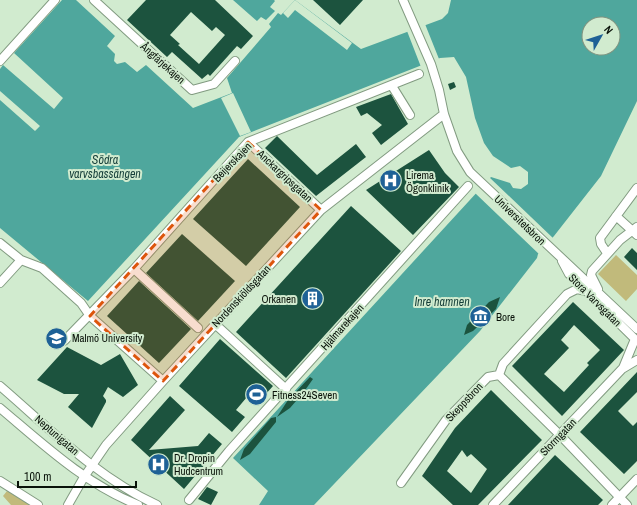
<svg xmlns="http://www.w3.org/2000/svg" width="637" height="505" viewBox="0 0 637 505" font-family="'Archivo Narrow',sans-serif">
<rect width="100%" height="100%" fill="#d1ebcf"/>
<path fill="#c1ba7b" d="M616,255L637,275V289L626,301L598,274Z
M7,491L31,505H11L3,496Z"/>
<path fill="#4fa79d" fill-rule="evenodd" d="M62,0H76L115,36L107,46L115,54L114,61L117,64L125,62L137,72L146,65L193,108L232,93L227,78L271,27L269,24L278,13L281,15L295,0L361,49L442,19L448,13L451,0H637V101L601,176L554,236L538,254L537,258L480,331L314,505H259L268,491L233,458L491,177L510,183L513,188L521,189L528,184V172L520,166L511,168L493,156L484,143L475,118L466,77L454,57L440,58L239,137L88,301L0,228V100L35,131L40,126L0,91V69L3,65L54,109L63,98L14,53ZM589,24H613V48H589Z
M233,0H274L275,1L270,7L275,11L266,20L261,17L257,21Z"/>
<path fill="#d1ebcf" d="M295,0L352,43L347,50L295,10L288,18L283,13Z
M425,24L439,59L421,67L407,31Z
M233,93L251,132L240,136L221,98Z
M489,177L554,239L540,255L475,193Z"/>
<path fill="#1c533e" fill-rule="evenodd" d="M146,0H215L253,36L241,49L237,46L210,76L208,74L202,79L172,52L167,57L127,20ZM191,12L212,31L216,27L225,35L199,64L178,45L180,44L170,35Z
M313,0H363L340,25Z
M454,82L456,87L450,90L448,84Z
M391,94L408,124L381,145L372,133L382,125L367,113L361,116L356,107Z
M277,136L317,175L356,144L366,157L316,196L265,148Z
M429,150L445,173L459,187L413,235L366,190Z
M248,159L300,207L246,266L193,219Z
M351,206L401,251L286,378L236,332Z
M182,234L235,281L198,321L146,273Z
M632,248L637,253V270L624,257Z
M139,281L191,329L159,363L107,316Z
M500,297L496,309L473,331L464,335L467,325L489,302Z
M573,302L624,350L562,416L512,366ZM574,325L600,350L587,363L589,365L564,392L544,374L569,348L561,340Z
M220,339L273,386L256,405L247,397L236,410L245,417L232,432L179,386Z
M67,347L101,365L120,354L138,385L123,397L108,387L103,396L106,400V402L92,428L68,407L79,394H64L37,380Z
M637,372V392L618,411L633,426L637,422V461L624,474L580,432Z
M310,377L313,379L303,393L290,408L277,417L288,400Z
M491,390L542,440L478,505H453L422,476L455,428ZM462,450L467,457L471,454L487,469L471,493L447,471Z
M170,396L185,410L149,450L198,446L209,433L222,444L184,489L131,440Z
M276,417V422L250,454L240,460L244,449L271,418Z
M555,455L603,500L598,505H508Z
M207,487L218,492L211,505L198,499Z"/>
<g fill="none" stroke-linecap="round" stroke-linejoin="round">
<defs>
<path id="minor" d="M94,0L192,90L214,84L235,61
M403,0L431,64L439,90L444,114L457,151L470,172L637,329
M0,61L55,0
M392,86L410,115
M248,142L321,210
M616,216L637,235
M0,243L21,260L42,268L81,303L90,316L163,381
M607,253L601,244L600,238L637,188
M562,261L569,274L637,341
M134,269L198,328
M0,283L21,260
M598,289L591,275L592,271L620,240L637,227
M215,324L286,389
M64,341L134,269L248,142L419,74
M623,368L635,339
M499,375L560,435L627,505
M499,375L503,364L567,294L577,289L586,291
M0,386C50,429 96,477 157,505
M0,408C44,445 84,483 138,505
M0,481L38,505
M401,483L446,420L488,377L499,375
M189,500L229,451L468,186
M68,505L84,477L106,445L163,381L321,210L444,114
M493,505L622,369L637,360
M612,505L637,479"/>
</defs>
<use href="#minor" stroke="#829b81" stroke-width="10"/>
<use href="#minor" stroke="#fff" stroke-width="8"/>
</g>
<path fill="#dd550c" fill-opacity="0.2" stroke="#dd550c" stroke-width="3" stroke-dasharray="8 5" stroke-linejoin="round" d="M248,142L321,210L163,381L90,316Z"/>
<defs>
<symbol id="hospital-disc" viewBox="-11 -11 22 22"><circle r="9.5" fill="#1e6196" stroke="#d1ebcf"/><path d="M-5-5h3v3.5h4V-5h3V5h-3V1.5h-4V5h-3Z" fill="#fff"/></symbol>
<symbol id="building-disc" viewBox="-11 -11 22 22"><circle r="9.5" fill="#1e6196" stroke="#d1ebcf"/><path d="M-4-6H4V6H1V3H-1V6H-4ZM-2.5-4.3h1.7v1.8h-1.7ZM.8-4.3h1.7v1.8H.8ZM-2.5-1h1.7V.8h-1.7ZM.8-1h1.7V.8H.8Z" fill="#fff"/></symbol>
<symbol id="museum-disc" viewBox="-11 -11 22 22"><circle r="9.5" fill="#1e6196" stroke="#d1ebcf"/><path d="M0-6L6-3V-2H-6V-3ZM-5-1h2V3h-2ZM-1-1h2V3h-2ZM3-1h2V3H3ZM-6 4H6V6H-6Z" fill="#fff"/></symbol>
<symbol id="university-disc" viewBox="-11 -11 22 22"><circle r="9.5" fill="#1e6196" stroke="#d1ebcf"/><path d="M0-5L7-2L0 1L-7-2ZM-4 1L0 2.5L4 1V4Q0 6-4 4Z" fill="#fff"/></symbol>
<symbol id="stadium-disc" viewBox="-11 -11 22 22"><circle r="9.5" fill="#1e6196" stroke="#d1ebcf"/><path d="M0-5a6.5 5 0 1 0 0 10a6.5 5 0 1 0 0-10ZM-3.5-1.8h7v3.6h-7Z" fill="#fff"/></symbol>
</defs>
<g fill-rule="evenodd">
<use href="#hospital-disc" x="378" y="168" width="25" height="25"/>
<use href="#building-disc" x="300" y="286" width="25" height="25"/>
<use href="#museum-disc" x="468" y="304" width="25" height="25"/>
<use href="#university-disc" x="44" y="326" width="25" height="25"/>
<use href="#stadium-disc" x="244" y="382" width="25" height="25"/>
<use href="#hospital-disc" x="146" y="452" width="25" height="25"/>
</g>
<g text-anchor="middle" dominant-baseline="central" stroke-width="4" stroke-linejoin="round" paint-order="stroke">
<g font-size="11" fill="#091209" stroke="#d1ebcf">
<text transform="translate(163 63) rotate(42)">Ångfärjekajen</text>
<text transform="translate(232 162) rotate(-46)">Beijerskajen</text>
<text transform="translate(285 176) rotate(43)">Anckargripsgatan</text>
<text transform="translate(520 220) rotate(44)">Universitetsbron</text>
<text transform="translate(241 296) rotate(-47)">Nordenskiöldsgatan</text>
<text transform="translate(595 300) rotate(45)">Stora Varvsgatan</text>
<text transform="translate(342 327) rotate(-48)">Hjälmarekajen</text>
<text transform="translate(464 402) rotate(-47)">Skeppsbron</text>
<text transform="translate(57 435) rotate(41)">Neptunigatan</text>
<text transform="translate(558 437) rotate(-46)">Stormgatan</text>
</g>
<g font-size="11" fill="#091209" stroke="#d1ebcf" text-anchor="start">
<text x="406" y="175">Lirema<tspan x="406" dy="13">Ögonklinik</tspan></text>
<text x="296" y="299" text-anchor="end">Orkanen</text>
<text x="496" y="317">Bore</text>
<text x="72" y="338">Malmö University</text>
<text x="272" y="395">Fitness24Seven</text>
<text x="174" y="458">Dr. Dropin<tspan x="174" dy="13">Hudcentrum</tspan></text>
</g>
<g font-size="12" font-style="italic" fill="#153e39" stroke="#d1ebcf">
<text x="105" y="160">Södra<tspan x="105" dy="14">varvsbassängen</tspan></text>
<text x="442" y="302">Inre hamnen</text>
</g>
</g>
<g transform="translate(601 36) rotate(51)"><circle r="19" fill="#d1ebcf" stroke="#819480"/>
<path d="M0-3L7 15L0 10L-7 15Z" fill="#1e6196"/>
<text y="-6" font-size="11" font-weight="bold" text-anchor="middle" fill="#091209">N</text>
</g>
<path d="M18 481v6h118v-6" fill="none" stroke="#091209" stroke-width="2"/>
<text x="24" y="481" font-size="12" fill="#091209" stroke="#d1ebcf" stroke-width="3" paint-order="stroke">100 m</text>
</svg>
